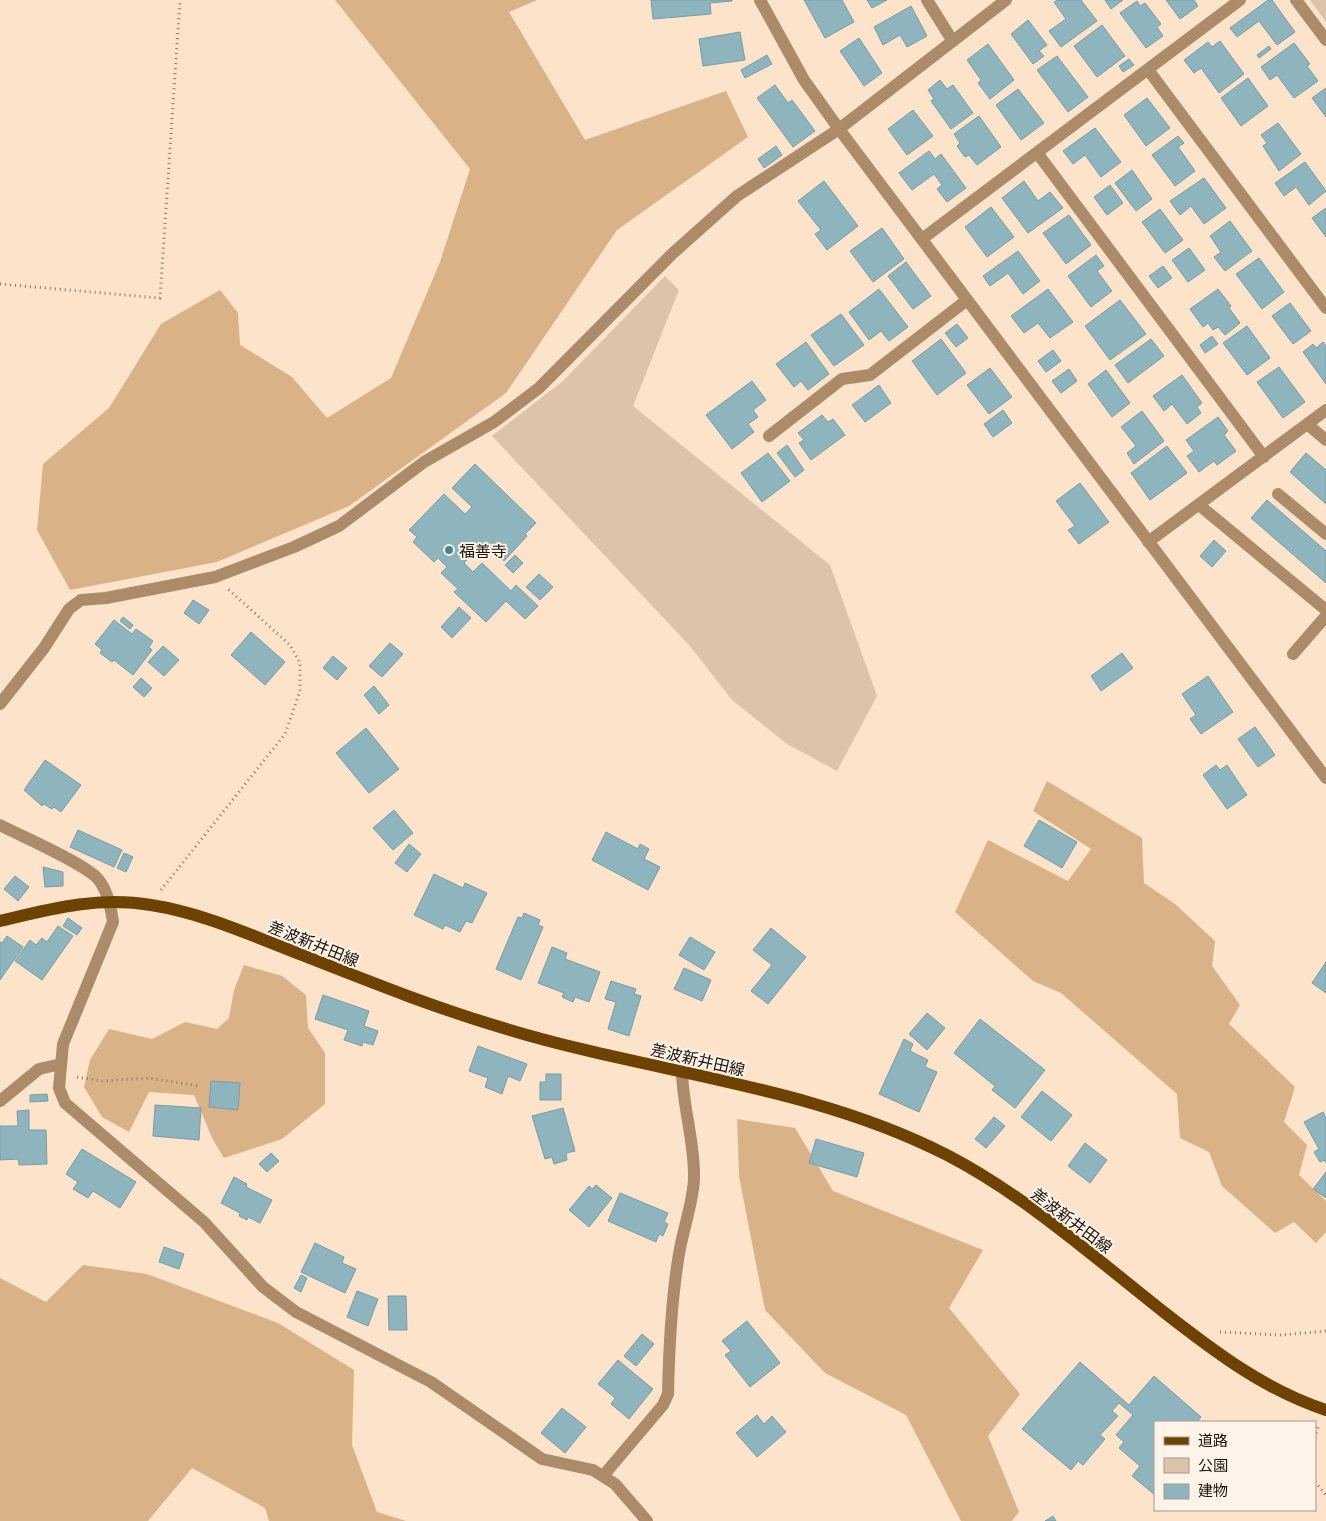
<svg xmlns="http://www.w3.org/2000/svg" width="1326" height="1521" viewBox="0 0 1326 1521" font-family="'Exo 2','Noto Sans JP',sans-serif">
<rect width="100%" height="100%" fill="#fce3c9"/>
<path fill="#ddc3a8" d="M1310,0H1326V22Z
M665,276L679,290L633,406L830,565L877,696L837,771L787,744L732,700L690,646L492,436L563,381Z"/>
<path fill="#dab287" d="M335,0H537L509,12L585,140L726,91L748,137L617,230L506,393L349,506L217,562L70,590L37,530L43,464L109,408L161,324L220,290L238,313L240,345L292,377L327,418L391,378L440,262L470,169Z
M1047,781L1142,838L1144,883L1175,904L1215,941L1212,966L1240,1005L1229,1024L1295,1087L1284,1122L1307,1145L1299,1175L1326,1201V1232L1316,1243L1294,1222L1275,1233L1222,1186L1209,1152L1180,1138L1177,1094L1061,993L1033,981L955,912L988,840L1068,881L1091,849L1033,811Z
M244,965L282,976L306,995L308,1028L325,1053V1104L282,1139L224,1158L213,1140L194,1095L149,1092L129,1132L102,1117L84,1087L90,1060L109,1029L152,1039L185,1022L217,1029L229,1018L234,990Z
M737,1119L795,1128L833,1191L983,1250L949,1308L1020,1394L988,1436L1019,1512L1012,1521H961L906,1415L825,1373L765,1310L739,1176Z
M83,1265L147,1274L278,1323L354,1370L352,1445L377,1512L406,1521H269L265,1508L192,1468L148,1521H0V1278L46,1302Z"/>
<path fill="#8eb5be" stroke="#769da5" d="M651,0H732V1L710,3L711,14L653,19Z
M804,0H842L854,22L825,38Z
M867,0H887L872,8Z
M1058,0H1081L1097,21L1061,47L1049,31L1066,19L1054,2Z
M1105,0H1123L1111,9Z
M1166,0H1194L1198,6L1180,19Z
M1268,0H1272L1295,32L1277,45L1259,21L1237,37L1230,28Z
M1137,1L1140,6L1145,3L1161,24L1157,27L1163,36L1146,48L1120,13Z
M911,6L927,36L907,47L900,35L883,45L874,27Z
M1028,20L1047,45L1039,51L1044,56L1033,64L1011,34Z
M1102,25L1125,56L1097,77L1074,46Z
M740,32L745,60L703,66L699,39Z
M859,38L882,73L864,86L840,51Z
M1220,41L1244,74L1219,93L1201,68L1194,73L1184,60L1208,42L1212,47Z
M1294,43L1310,64L1307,66L1318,81L1294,98L1277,75L1270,80L1261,67Z
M988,44L1014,80L990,99L978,83L981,80L967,60Z
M1269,46L1271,49L1259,58L1257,55Z
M767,55L772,64L745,78L741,70Z
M1057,56L1088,97L1068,112L1037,70Z
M1129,59L1134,65L1123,72L1119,66Z
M1248,78L1268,106L1241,126L1221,98Z
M940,80L947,89L953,85L973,113L951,129L931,101L934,99L928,90Z
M775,85L788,103L792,100L815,131L793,147L757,98Z
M1326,88V117L1312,98Z
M1018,89L1044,123L1021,140L996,105Z
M1147,98L1170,128L1146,146L1124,115Z
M913,110L933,136L907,155L888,129Z
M979,116L1001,147L977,165L969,155L965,157L957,146L960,143L954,134Z
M1278,123L1301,154L1279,171L1263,146L1267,143L1261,135Z
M1095,128L1121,162L1101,177L1085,155L1073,164L1063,151Z
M1178,136L1184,143L1178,147L1195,171L1175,186L1152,155Z
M776,146L782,155L764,168L758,159Z
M929,151L935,159L941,154L966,188L947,202L937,189L942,185L934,174L912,190L899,173Z
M1305,162L1326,191L1309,205L1296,187L1284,196L1275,183Z
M1132,170L1152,199L1136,211L1115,183Z
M1204,178L1226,208L1204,224L1191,206L1180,215L1170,201Z
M824,181L858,226L827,250L815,234L821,230L798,201Z
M1024,181L1038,201L1050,192L1063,208L1028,233L1002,198Z
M1110,185L1123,203L1107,215L1094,197Z
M991,207L1014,237L987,257L965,227Z
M1326,208V237L1312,218Z
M1160,209L1183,240L1165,253L1142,222Z
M1069,215L1091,245L1066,264L1043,233Z
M1230,221L1252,251L1225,271L1214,257L1221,252L1210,236Z
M882,228L904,259L873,282L850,251Z
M1189,248L1205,270L1188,282L1172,260Z
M1018,251L1040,281L1023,294L1008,273L990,286L983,276Z
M1096,255L1104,266L1097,271L1112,291L1091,307L1068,276Z
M1259,258L1284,292L1262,309L1236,274Z
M906,262L931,296L913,309L888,276Z
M1163,266L1172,278L1158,288L1149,276Z
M879,289L908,327L889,341L881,331L869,340L849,312Z
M1048,289L1073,322L1050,338L1038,323L1024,333L1011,316Z
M1218,289L1231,306L1229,308L1240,323L1225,335L1218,327L1213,330L1208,323L1203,327L1190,309Z
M1120,300L1146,334L1110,360L1085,326Z
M1290,303L1311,331L1293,344L1272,316Z
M841,314L864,345L834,366L811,335Z
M957,324L968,338L956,347L945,333Z
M1247,326L1270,358L1247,375L1223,343Z
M1212,336L1218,344L1205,353L1200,345Z
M941,339L966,373L937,395L912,361Z
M1151,339L1164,356L1128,383L1115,365Z
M806,342L829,374L808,390L801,381L794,387L776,364Z
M1323,342L1326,346V384L1303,352L1313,344L1316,348Z
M1053,350L1061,361L1046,372L1038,361Z
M1279,367L1305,402L1283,418L1257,382Z
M990,368L1012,397L989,414L967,385Z
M1069,369L1077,381L1061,393L1052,381Z
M1106,370L1130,403L1112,417L1088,384Z
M1182,375L1202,403L1197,407L1201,413L1187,424L1172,404L1164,411L1153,396Z
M752,381L766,400L753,410L758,417L748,424L754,432L732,449L706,415Z
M879,385L891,403L865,422L852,405Z
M1003,410L1012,423L993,437L984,424Z
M1142,411L1164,441L1134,464L1127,453L1136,446L1121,427Z
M822,415L828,422L833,419L845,435L811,460L799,443L804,440L798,433Z
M1218,417L1228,431L1224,435L1236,451L1217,465L1214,461L1199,472L1187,456L1194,451L1186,440Z
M787,445L804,470L795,477L777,453Z
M1167,446L1187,473L1150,500L1131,473Z
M768,453L790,481L762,502L741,473Z
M1306,453L1326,470V504L1290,472Z
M475,464L536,523L525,534L527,536L504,561L484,542L464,563L473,572L482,563L511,591L516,585L538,606L525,619L506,601L486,622L454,592L458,589L441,573L447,567L438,558L434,562L413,542L417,537L409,530L444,494L465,514L472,507L452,488Z
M1080,483L1109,522L1079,544L1068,530L1075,526L1056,501Z
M1267,500L1326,551V583L1251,518Z
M1214,540L1226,551L1212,567L1200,556Z
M515,555L523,563L513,573L505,565Z
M539,574L553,587L540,600L526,587Z
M193,600L209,610L199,624L184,613Z
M459,607L471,618L452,638L441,627Z
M123,617L133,625L130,629L120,621Z
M114,620L132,634L136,629L153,641L149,647L152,650L133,675L114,660L112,662L100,653L102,650L95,644Z
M251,632L285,662L265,685L231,655Z
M390,643L403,654L382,677L369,666Z
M163,646L179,660L164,676L148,662Z
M1122,653L1133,668L1101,691L1091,676Z
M333,656L347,668L337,680L323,668Z
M1208,676L1233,712L1201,734L1190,719L1196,715L1182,694Z
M141,678L152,688L144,697L133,687Z
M374,686L389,705L379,714L364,695Z
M1255,727L1275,755L1258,767L1238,739Z
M366,728L399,769L369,793L336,753Z
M45,760L81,785L61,812L54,807L52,809L44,804L42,806L24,790Z
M1216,765L1220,770L1227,765L1247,795L1227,809L1203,775Z
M394,810L413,833L393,850L373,828Z
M1039,820L1077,842L1062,868L1024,846Z
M78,830L122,850L114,867L70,847Z
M606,832L638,849L640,844L649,849L644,859L660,867L648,890L592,860Z
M409,844L421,854L407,872L395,863Z
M124,853L133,857L126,872L117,868Z
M43,867L63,872V886L45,887Z
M434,874L463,888L465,883L487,893L472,923L466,921L460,932L445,925L443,929L414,915Z
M15,876L29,887L18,901L4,889Z
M524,913L540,920L538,925L543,927L521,980L496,969L518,917L522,918Z
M68,918L82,928L77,935L63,926Z
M58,926L73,936L42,980L15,961L30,940L36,945L42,938L47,942Z
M771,928L806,957L768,1004L751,991L772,965L753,950Z
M7,936L23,947L0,980V942L2,943Z
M690,937L715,952L704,970L679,955Z
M552,947L567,953L565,959L600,972L589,1002L575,997L573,1002L562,997L564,993L538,983Z
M1326,962V993L1312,983Z
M684,968L711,980L702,1001L674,989Z
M611,981L636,989L634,994L641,996L629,1036L608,1029L616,1002L605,999Z
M323,995L369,1011L364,1026L378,1031L373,1045L363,1042L362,1046L344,1040L348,1030L315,1019Z
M927,1013L945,1028L927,1050L909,1034Z
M980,1019L1045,1070L1015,1108L992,1090L995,1086L954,1053Z
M904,1039L913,1044L910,1051L928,1060L925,1067L937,1072L919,1112L879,1094Z
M478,1046L527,1064L520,1081L508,1076L502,1094L485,1087L488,1078L469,1071Z
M546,1074H561V1100H540V1082H546Z
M211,1081L240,1083L238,1110L209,1107Z
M1042,1091L1072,1115L1051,1141L1021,1117Z
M47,1094L48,1101L30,1102V1095Z
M155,1105L201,1108L199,1140L153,1136Z
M563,1108L575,1151L566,1153L567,1160L554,1164L552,1157L545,1159L532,1116Z
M29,1110V1130H46L47,1164L19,1165L18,1159L0,1160V1126H18L17,1111Z
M1323,1112L1326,1118V1163L1324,1160L1320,1162L1314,1152L1319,1149L1304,1122Z
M994,1117L1005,1126L986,1148L975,1139Z
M816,1139L864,1153L857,1177L809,1163Z
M1085,1143L1107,1160L1090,1183L1068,1166Z
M82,1149L136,1182L120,1208L93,1191L88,1198L73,1189L78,1182L66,1174Z
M271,1153L279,1161L267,1172L259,1164Z
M1326,1172V1198L1313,1189Z
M234,1177L247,1184L246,1187L272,1200L260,1223L248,1217L247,1220L239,1216L240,1213L221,1203Z
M596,1185L612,1198L589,1227L569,1210L589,1186L592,1189Z
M620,1193L668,1213L664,1222L668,1224L663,1236L659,1234L656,1242L608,1221Z
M315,1243L344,1257L342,1263L356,1269L345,1293L301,1272Z
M164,1247L184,1254L179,1269L159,1262Z
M301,1275L307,1278L301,1292L294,1288Z
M357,1291L378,1299L368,1326L347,1317Z
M388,1296H406L407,1330H389Z
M747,1321L780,1363L750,1387L725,1355L731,1351L722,1341Z
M642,1334L654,1344L636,1366L624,1356Z
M618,1360L653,1389L629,1419L611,1404L615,1398L598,1384Z
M1080,1362L1129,1405L1154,1376L1201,1417L1197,1422H1155V1495L1132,1476L1140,1466L1119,1448L1124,1442L1116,1435L1133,1415L1119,1403L1112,1411L1118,1416L1100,1435L1105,1439L1083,1465L1078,1461L1071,1470L1022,1429Z
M562,1408L586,1427L565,1453L541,1433Z
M757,1415L764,1424L772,1416L786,1432L757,1457L736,1433Z
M1053,1516L1056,1521H1045Z"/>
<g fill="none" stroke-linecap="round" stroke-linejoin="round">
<path stroke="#897968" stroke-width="3" stroke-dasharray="1 4" stroke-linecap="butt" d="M0,284L160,298L180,0
M161,890L285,734L300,691V663L290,645L228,589
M77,1077L102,1081L149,1078L198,1086
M1220,1332L1281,1335L1326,1331
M1315,1438L1319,1424
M1315,1482L1326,1495"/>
<path stroke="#ab8b6a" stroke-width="12" d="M760,0L804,80L839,129L1326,778
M927,0L952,40
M1296,0L1326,40
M1149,71L1326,308
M1038,154L1264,457
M922,239L1240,0
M1307,424L1326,440
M769,436L842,379L870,375L967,300
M1278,494L1326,534
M1199,505L1326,610
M1148,542L1326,410
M1293,654L1326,616
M0,704L44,648L69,609L81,600L106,598L215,577L294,547L339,526L424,462L494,422L539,388L672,254L737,196L839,129L1006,0
M0,825C21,836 86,864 98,879C108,891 111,908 113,922L63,1044L59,1088L65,1103L204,1222L263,1287L296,1312L431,1382L542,1459L593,1470L615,1484L647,1521
M0,1101L39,1069L61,1064
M603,1476L663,1405L668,1394C669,1347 671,1301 679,1254C683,1229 693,1203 694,1179C695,1143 683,1108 682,1073"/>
<path stroke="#6d4203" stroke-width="12" d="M0,921C50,909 98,896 151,905C203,913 253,936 302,955C368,981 433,1007 500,1027C648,1073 809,1084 947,1155C1026,1196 1095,1258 1165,1313C1215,1352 1265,1390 1326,1410"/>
</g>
<circle fill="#448897" stroke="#fdf3e8" stroke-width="2" cx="449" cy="550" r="5"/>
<g text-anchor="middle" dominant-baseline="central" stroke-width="4" stroke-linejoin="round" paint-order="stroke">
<g font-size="16" fill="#1d150c" stroke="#fdf3e8" text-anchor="start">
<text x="459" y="550">福善寺</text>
</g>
<g font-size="16" fill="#1d150c" stroke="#fdf3e8">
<text transform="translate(314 943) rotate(22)">差波新井田線</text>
<text transform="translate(698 1059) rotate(13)">差波新井田線</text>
<text transform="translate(1072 1220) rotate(37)">差波新井田線</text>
</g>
</g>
<rect x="1154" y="1421" width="162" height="90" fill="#fdf3e8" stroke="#a39a90"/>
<rect x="1164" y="1437" width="25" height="8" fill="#6d4203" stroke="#a39a90"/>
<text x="1198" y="1446" font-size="15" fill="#1d150c">道路</text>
<rect x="1164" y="1458" width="25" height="15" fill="#ddc3a8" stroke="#a39a90"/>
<text x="1198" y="1471" font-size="15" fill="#1d150c">公園</text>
<rect x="1164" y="1484" width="25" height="15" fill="#8eb5be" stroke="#a39a90"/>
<text x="1198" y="1496" font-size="15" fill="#1d150c">建物</text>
</svg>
